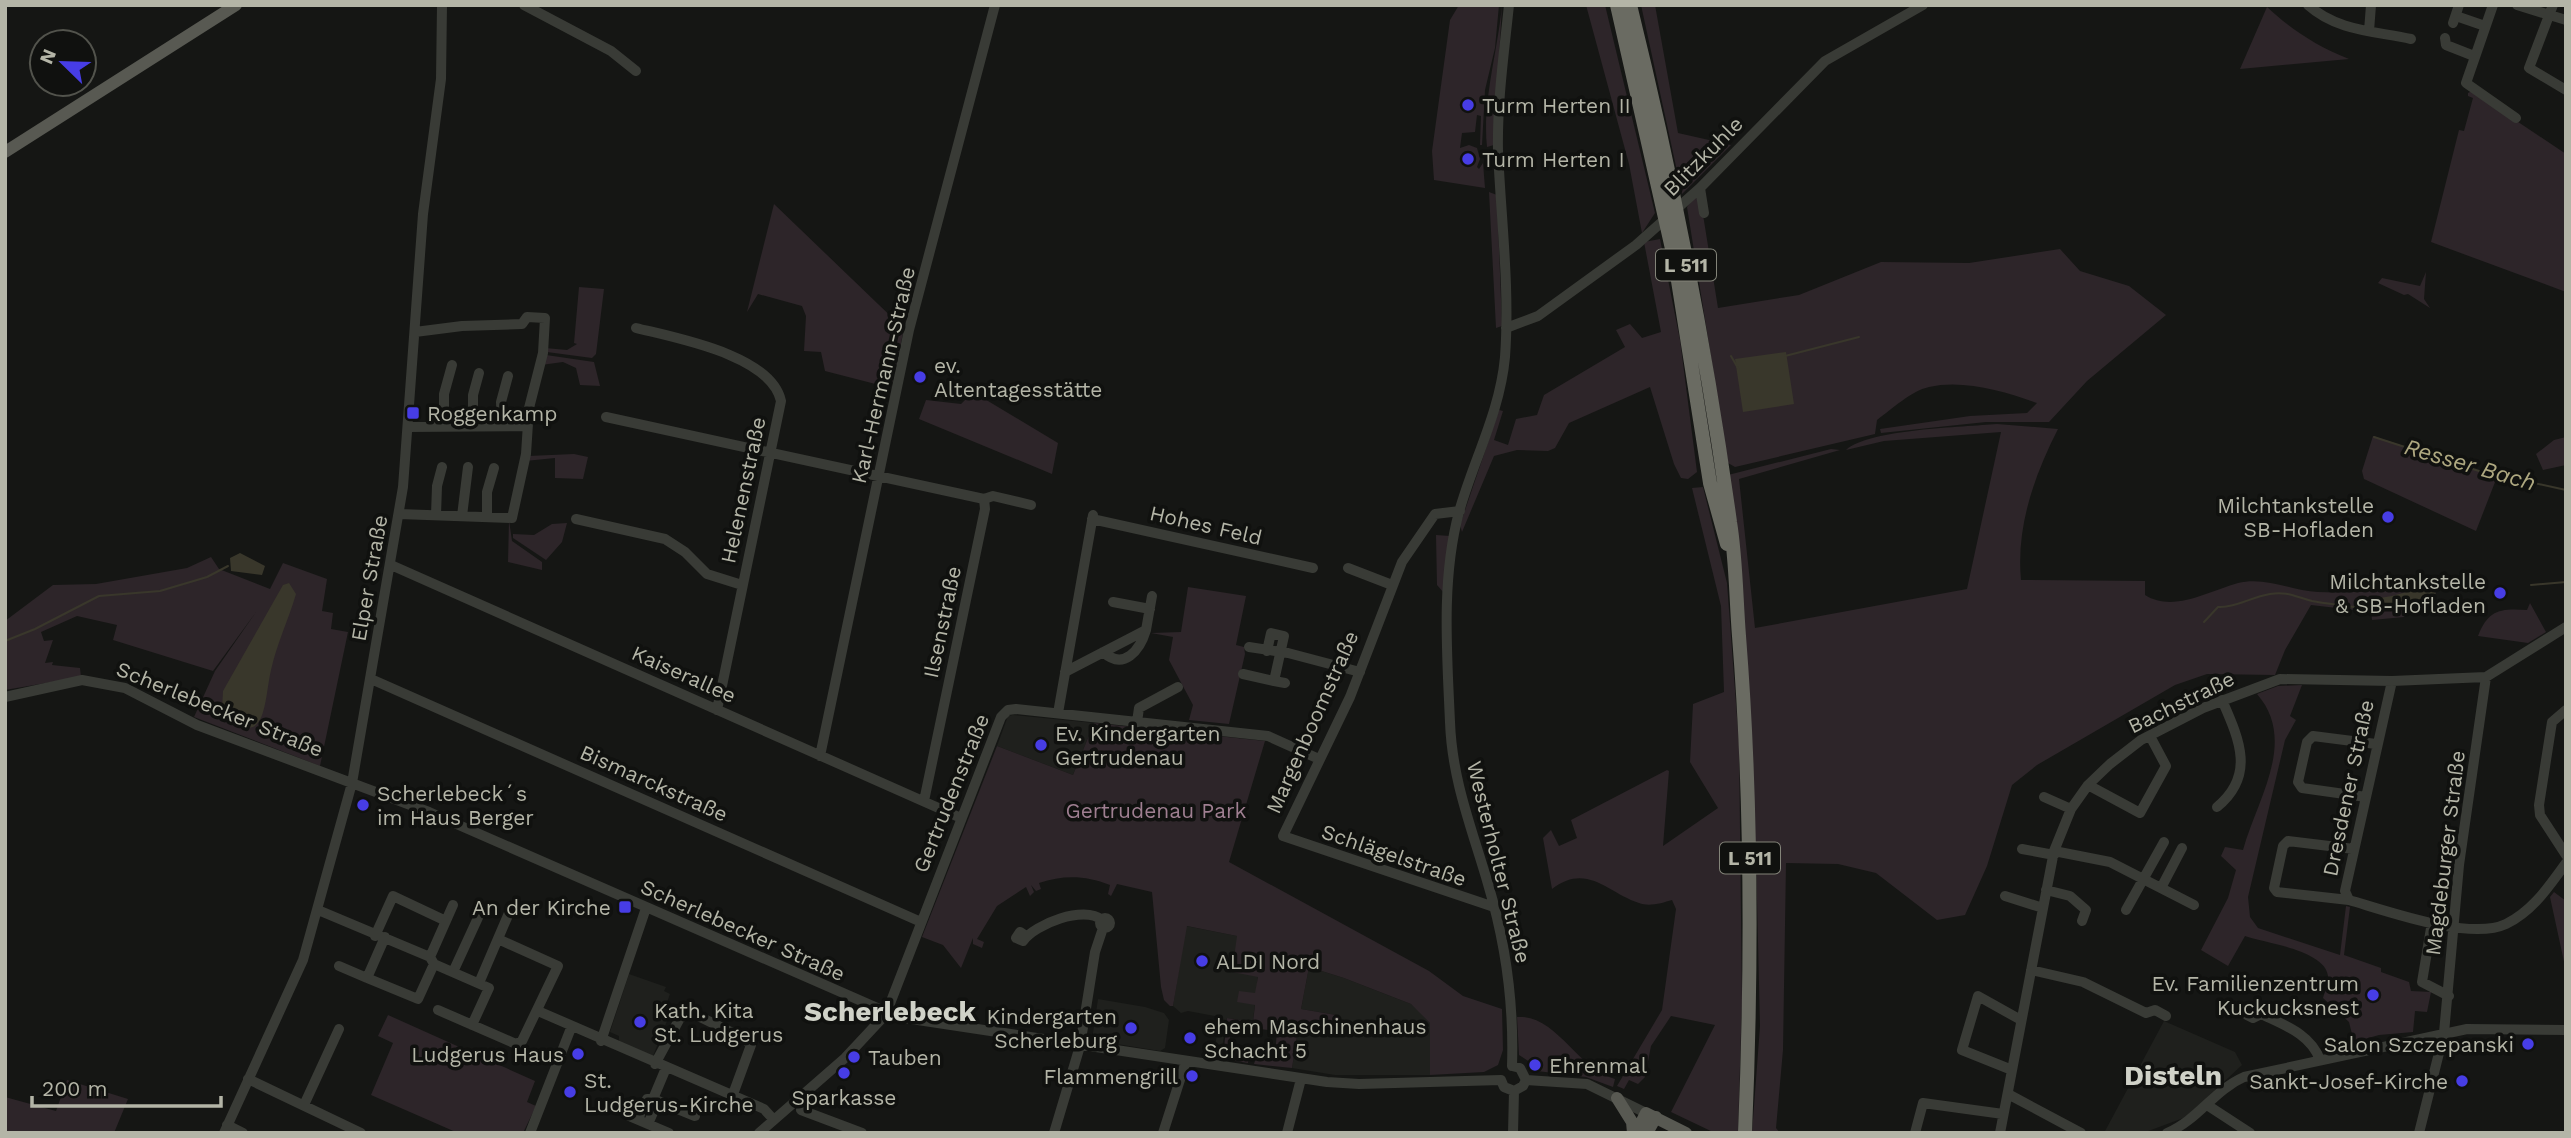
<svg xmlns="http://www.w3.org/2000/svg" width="2571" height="1138" viewBox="0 0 2571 1138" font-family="'Work Sans',sans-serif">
<rect width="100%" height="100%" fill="#151614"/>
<path fill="#1f201d" d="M1013,715L1094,723L1073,775L997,746L1008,716Z
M1186,926L1237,936L1258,976L1253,1022L1227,1018L1221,1054L1225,1060L1210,1058L1214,1052L1220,1017L1188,1011L1181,1013L1173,1006Z
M1309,967L1344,978L1411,1004L1419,1011L1430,1023V1075H1335L1292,1068L1299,1023L1338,1028L1339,1018L1336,1015L1301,1009Z
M629,974L666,987L664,991L670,994L665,1008L671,1011L653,1056L619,1042V1036L610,1032Z
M1098,999L1145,1007L1164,1013L1169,1020L1165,1048L1160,1051L1092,1040Z
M2164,1021L2235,1052L2242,1065L2186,1117L2143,1133H2104Z"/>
<path fill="#2d2529" d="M1459,5H1499L1495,48L1485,90L1482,145H1480L1481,116L1477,115L1475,132L1462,133L1460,148L1469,145L1477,148L1480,159L1477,167L1479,169L1483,163L1485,188L1434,180L1432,151L1450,20Z
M1502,5L1494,145L1487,147C1482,102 1498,50 1502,5Z
M1586,5H1605L1655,213L1642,233L1629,164Z
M1641,5H1655L1678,133L1731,145L1682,194Z
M2267,7C2293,31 2317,46 2349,59L2240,69Z
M2472,91L2566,154V292L2431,242L2459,130L2464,131L2473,98L2468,96V93Z
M1489,192L1497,195L1502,326L1496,328Z
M1700,196L1718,308L1799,295L1881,262L1969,263L2060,249L2080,271L2129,286L2166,315L2087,381L2049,422H1986L1881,433L1880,429L1970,416L2027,413L2037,403C2005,391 1962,379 1929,387C1911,391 1892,409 1877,420L1875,434L1735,467L1728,463L1687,207L1694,197Z
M774,204L904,329L891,388L825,371L821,352L804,351L806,316L802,306L758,294L747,312Z
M1660,239L1680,340L1697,472L1688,479L1681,478L1674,464L1650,387L1569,423L1555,448L1548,451L1517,450L1494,456L1462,532L1460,525L1499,410L1503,411L1494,440L1508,445L1516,419L1537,415L1544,395L1625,347L1616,330L1630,324L1642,338L1661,332L1644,242Z
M2426,272L2424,299L2430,308L2408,294L2404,295L2378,283L2382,278L2420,286Z
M579,287L604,289L596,354L592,358L547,352L545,348L567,350L577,344L574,343Z
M546,355L594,362L600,386L580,385L576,368L563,362L541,365Z
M973,392L1058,443L1052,474L919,419L926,400L961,404Z
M1997,424L2058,429C2034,476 2016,527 2021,580L2145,581V595C2173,613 2209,591 2238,583C2265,576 2292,591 2318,592C2358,594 2399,588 2438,586L2431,607L2409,611L2404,617L2372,620L2371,612L2311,605L2285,650L2275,675L2207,674L2175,685L2037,765L2012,785L1987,866L1965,915L1937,920L1876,873L1838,864L1786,863L1783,1050L1776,1128L1780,1133H1752L1760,1026L1756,857L1728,475L1831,449L1840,450L1739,479L1755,628L1967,589L2001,432L1884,441L1846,450C1869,429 1964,427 1997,424Z
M2373,436L2497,477L2476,531L2364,479L2362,471Z
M2566,437V465L2543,470L2536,454L2554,440Z
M574,454L588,457L583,479L555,478V458L525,461L528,456Z
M1703,487L1727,583L1739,744L1742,1000L1738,1133H1715L1671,1112L1715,1025L1671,1016L1651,1046L1645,1077L1638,1084L1629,1080L1624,1089L1617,1086L1662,1010L1676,909L1672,900C1662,903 1649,907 1639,903C1608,893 1587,862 1552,889L1543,838L1551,830L1559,846L1577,838L1571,820L1667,770L1669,771L1663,846L1718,808L1690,762L1693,704L1724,692L1721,606L1692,488Z
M509,520L512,541L542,562V570L508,562Z
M567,523L562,542L546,560L513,538V534L534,535L552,524Z
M1436,535L1450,536L1444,593L1437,585Z
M211,557L219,569L270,589L283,563L327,579L322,611L333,613L331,629L348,632L320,766L194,717L215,671L256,612L213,671L113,640L117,625L77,616L41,632L44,641L53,640L45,663L53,662L52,665L80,668L81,677L5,690V621L53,585L96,584L187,568Z
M1188,587L1246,596L1236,645L1244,647L1245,654L1229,724L1189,720L1193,705L1169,660L1173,637L1151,633L1181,632Z
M2530,603L2546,632L2528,643L2478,636C2488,610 2500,608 2527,610Z
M2302,685L2290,716L2296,720L2285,740L2248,897L2250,917L2258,928L2340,955L2346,906L2350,907L2344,955L2381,968V972L2409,982L2411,991L2431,992L2427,1012L2415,1011L2413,1032L2379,1035L2354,1042L2349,1022L2323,998C2325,991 2329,983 2328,976C2325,950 2265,943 2245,936L2228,966L2201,950L2228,898L2236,870L2221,856L2225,847L2243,850C2257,799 2298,741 2257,694L2278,686Z
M1094,723L1265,741L1229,862L1429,971L1463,996L1502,1009L1503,1050L1498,1065L1484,1072L1430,1075V1023L1411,1004L1344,978L1309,967L1301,1009L1336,1015L1339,1018L1338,1029L1299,1023L1292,1068L1254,1064L1257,1054L1258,1059L1268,1060L1270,1055H1275L1277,1031L1237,1026L1231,1030L1228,1050L1234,1056L1246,1057L1249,1053L1248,1063L1223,1059L1227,1018L1253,1022L1255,1005L1237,1002L1239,991L1255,993L1258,977L1232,972L1237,936L1187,926L1173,1006H1170L1164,1000L1161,987L1152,892L1117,884L1111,896L1108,894L1110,885C1085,875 1063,875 1039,883L1041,889L1036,891L1031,885L1034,892L1030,896L1026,887L997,906L977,939L984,942L982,948L973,944V938L961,968L943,945L922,937L997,746L1073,775Z
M2554,892L2566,901V971L2550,897Z
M388,1015L535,1081L527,1102L536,1106L523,1133H458L371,1095L393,1043L378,1036Z
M1517,1017C1556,1014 1577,1069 1615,1079L1613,1087L1586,1077L1537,1071L1536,1066L1519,1055Z
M67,1080L128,1099L114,1133H5V1097L56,1111Z"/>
<path fill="#39372b" d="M1786,352L1794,404L1743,412L1735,359Z
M240,553L265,566L262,575L231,571L230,558Z
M289,583L296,594C288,621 277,643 271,670C264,699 267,756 222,711L223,691L283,585Z
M2427,588L2436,593C2426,604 2390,615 2378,604L2380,598C2396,596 2410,590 2427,588Z"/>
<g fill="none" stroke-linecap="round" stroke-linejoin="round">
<path stroke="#39372b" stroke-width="2" d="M1731,356L1739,370
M1785,356L1859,337
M2374,437L2479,471L2566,490
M2531,585L2566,582
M2204,622L2218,607C2235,608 2251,597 2270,594C2287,591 2296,597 2312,601C2332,605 2352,605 2371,611L2378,604
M5,641L35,629L99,596L160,591L207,577L228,566"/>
<path stroke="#393b36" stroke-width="10" d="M524,5L611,51L636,71
M1509,5C1504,53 1497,103 1498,151C1501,219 1510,288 1505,357C1500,412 1474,459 1459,512C1441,579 1447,653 1450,722C1452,780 1472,829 1488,884C1506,944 1514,1004 1512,1066
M2308,5C2337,31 2374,31 2411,39
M2493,5L2466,83L2516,118
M2517,5L2566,20
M2553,5L2529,68L2566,90
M2456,16L2485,26
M2453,23L2459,5
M2369,31L2371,5
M2445,38L2446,45L2474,56
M1700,188L1704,213
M636,328C676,338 771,355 781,401L717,710
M1506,328L1538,316L1636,245L1700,188L1825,61L1923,5
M606,417L984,499
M502,424L501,402L508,376
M444,425V394L452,365
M473,425V395L479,373
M408,427L527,426
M984,499L993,496L1031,505
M1460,511L1435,514L1402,562L1350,697L1283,836L1494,907
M399,514L512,518L526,454L529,408L543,353L545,318L527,317L522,324L462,326L415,332
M436,515L437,486L442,467
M462,516L468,467
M487,517V492L494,468
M576,519L665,539L685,552L707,574L742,585
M1092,519L1313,568
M391,565L961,818
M1348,568L1392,585
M1113,602L1150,609
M1249,647L1288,653L1360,672
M1103,652C1124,671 1140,650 1146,630
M1065,672L1146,630L1152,596
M1243,674L1274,681L1284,636L1271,633L1267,651
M371,679L921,922
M1274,681L1285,683
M2392,681L2345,891L2349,900C2387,911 2470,941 2506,924C2533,911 2549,886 2566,863
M5,697L82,680L125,688L197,725L429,812L898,1017L1327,1082L1359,1084L1501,1080
M2566,710L2552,722L2539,805L2540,815L2566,855
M1058,713L1093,515
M1137,722L1139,708L1178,687
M820,756L909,330L995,5
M2088,785L2140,813L2166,766L2150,736
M2044,797L2071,809
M2366,797L2302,788L2298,782L2307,742L2313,736L2376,744
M924,801L985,509L984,499
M2217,807C2256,775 2239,739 2222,700
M2022,849L2054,855
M2054,851L2110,862L2194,905
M2161,888L2182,848
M2046,890L2070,896L2086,910L2082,921
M2005,896L2043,908
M2349,900L2277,892L2274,888L2283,846L2288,841L2354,849
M318,910L430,957L434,964L489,988L472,1025
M2126,910L2164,842
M1100 923a5 5 0 1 1 10 0a5 5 0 1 1-10 0Z
M2432,922L2422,982L2449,996
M375,936L393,896L446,921
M1026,936L1020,932L1016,938L1023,941C1035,924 1084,905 1102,920
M385,937L367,978L418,999L434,964
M430,957L453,905
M339,966L367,978
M2031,970L2083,982L2146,1013L2155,1010L2166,1016
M453,972L482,909
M479,983L509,913
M438,1010L516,1044L522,1041L558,966L498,939
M538,1011L764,1109L774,1120
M2247,1015L2253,1018L2261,1014C2284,1025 2311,1034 2320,1060
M601,1041L646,908
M655,1064L680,1018L692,1013L743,1038L751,1045L732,1097
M1512,1066L1520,1068L1526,1080
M2012,1070L1962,1050L1978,996L2021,1020
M248,1079L361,1133
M1501,1080L1504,1087L1514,1091L1523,1086L1526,1080
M1526,1080L1587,1084L1646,1113
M2008,1094L2081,1133
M653,1099L695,1116
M304,1105L339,1029
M2207,1105L2250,1133
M801,1110L862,1133
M629,1116L669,1133
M638,1119L647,1099H653L666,1068
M648,1124L658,1101
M227,1125L243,1133
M224,1133L303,960L352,783L403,487L423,214L441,79L442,5
M530,1133L571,1028
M759,1133L845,1058L886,1014L1001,717L1008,710L1016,709L1268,736L1319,759
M1054,1133L1080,1046L1095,952L1103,928
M1163,1133L1186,1061
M1287,1133L1301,1079
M1513,1133L1514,1091
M1915,1133L1923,1103L2003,1114
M2000,1133L2054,851L2071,809L2088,785L2110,764L2141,740L2203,708L2280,679L2392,681L2486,677L2566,627
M2167,1133C2198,1120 2214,1090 2244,1077L2467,1029L2566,1030
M2419,1133L2444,1033L2459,865L2486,677"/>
<path stroke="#585952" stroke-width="12" d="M5,152L236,5
M1617,1098L1632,1122L1633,1133
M1636,1133L1646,1113L1686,1133
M1647,1133L1656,1117"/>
<path stroke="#6a6b62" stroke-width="14" d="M1617,5L1675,262L1710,483L1727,544
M1630,5C1672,175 1706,348 1730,522C1736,559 1736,598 1739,636C1752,801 1752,967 1745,1133"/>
</g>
<g fill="#473de5" stroke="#10110f" stroke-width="2.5">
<circle cx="1468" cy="105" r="7"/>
<circle cx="1468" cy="159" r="7"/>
<circle cx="920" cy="377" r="7"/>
<rect x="406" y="406" width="14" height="14" rx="3.5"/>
<circle cx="2388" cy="517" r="7"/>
<circle cx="2500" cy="593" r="7"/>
<circle cx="1041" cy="745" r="7"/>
<circle cx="363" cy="805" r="7"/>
<rect x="618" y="900" width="14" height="14" rx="3.5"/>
<circle cx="1202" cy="961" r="7"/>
<circle cx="2373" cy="995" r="7"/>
<circle cx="640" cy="1022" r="7"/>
<circle cx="1131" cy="1028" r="7"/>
<circle cx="1190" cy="1038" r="7"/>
<circle cx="2528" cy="1044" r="7"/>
<circle cx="578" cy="1054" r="7"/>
<circle cx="854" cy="1057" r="7"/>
<circle cx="1535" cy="1065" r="7"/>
<circle cx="844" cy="1073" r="7"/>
<circle cx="1192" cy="1076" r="7"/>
<circle cx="2462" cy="1081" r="7"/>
<circle cx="570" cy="1092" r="7"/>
</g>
<g text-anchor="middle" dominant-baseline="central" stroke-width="7" stroke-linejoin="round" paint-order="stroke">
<g fill="#10110f" stroke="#838479" stroke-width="2">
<rect x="1656" y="249.5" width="60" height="31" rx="5"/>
<rect x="1720" y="842.5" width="60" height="31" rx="5"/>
</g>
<g font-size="19" font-weight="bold" fill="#b4b5a7">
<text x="1686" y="265">L 511</text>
<text x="1750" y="858">L 511</text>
</g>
<g font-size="21" fill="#b4b5a7" stroke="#10110f" text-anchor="start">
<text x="1482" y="105">Turm Herten II</text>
<text x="1482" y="159">Turm Herten I</text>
<text x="934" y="365">ev.<tspan x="934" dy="24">Altentagesstätte</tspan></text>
<text x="427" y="413">Roggenkamp</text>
<text x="2374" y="505" text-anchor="end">Milchtankstelle<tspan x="2374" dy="24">SB-Hofladen</tspan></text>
<text x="2486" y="581" text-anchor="end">Milchtankstelle<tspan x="2486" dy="24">&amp; SB-Hofladen</tspan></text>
<text x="1055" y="733">Ev. Kindergarten<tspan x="1055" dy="24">Gertrudenau</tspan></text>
<text x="377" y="793">Scherlebeck´s<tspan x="377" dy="24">im Haus Berger</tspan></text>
<text x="611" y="907" text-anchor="end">An der Kirche</text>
<text x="1216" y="961">ALDI Nord</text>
<text x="2359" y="983" text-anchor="end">Ev. Familienzentrum<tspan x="2359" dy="24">Kuckucksnest</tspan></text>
<text x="654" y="1010">Kath. Kita<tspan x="654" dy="24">St. Ludgerus</tspan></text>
<text x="1117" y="1016" text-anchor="end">Kindergarten<tspan x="1117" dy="24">Scherleburg</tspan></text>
<text x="1204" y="1026">ehem Maschinenhaus<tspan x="1204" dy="24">Schacht 5</tspan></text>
<text x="2514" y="1044" text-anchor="end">Salon Szczepanski</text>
<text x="564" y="1054" text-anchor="end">Ludgerus Haus</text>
<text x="868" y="1057">Tauben</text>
<text x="1549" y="1065">Ehrenmal</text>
<text x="1178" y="1076" text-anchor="end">Flammengrill</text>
<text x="584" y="1080">St.<tspan x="584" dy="24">Ludgerus-Kirche</tspan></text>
<text x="2448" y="1081" text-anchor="end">Sankt-Josef-Kirche</text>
<text x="844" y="1097" text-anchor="middle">Sparkasse</text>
</g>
<g font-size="21" fill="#b4b5a7" stroke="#10110f">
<text transform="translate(1703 156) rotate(-45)">Blitzkuhle</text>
<text transform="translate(883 375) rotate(-77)">Karl-Hermann-Straße</text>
<text transform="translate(743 490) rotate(-78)">Helenenstraße</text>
<text transform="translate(1206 525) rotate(13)">Hohes Feld</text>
<text transform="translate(369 578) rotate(-80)">Elper Straße</text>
<text transform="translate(942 622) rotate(-78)">Ilsenstraße</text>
<text transform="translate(684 674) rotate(24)">Kaiserallee</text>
<text transform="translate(2181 702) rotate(-26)">Bachstraße</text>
<text transform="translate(220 709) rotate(22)">Scherlebecker Straße</text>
<text transform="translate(1312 722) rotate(-66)">Margenboomstraße</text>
<text transform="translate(654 783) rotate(24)">Bismarckstraße</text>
<text transform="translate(2348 788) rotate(-78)">Dresdener Straße</text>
<text transform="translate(951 793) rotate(-68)">Gertrudenstraße</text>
<text transform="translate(2445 853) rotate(-83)">Magdeburger Straße</text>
<text transform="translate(1394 855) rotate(19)">Schlägelstraße</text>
<text transform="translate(1499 862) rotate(76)">Westerholter Straße</text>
<text transform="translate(743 930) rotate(24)">Scherlebecker Straße</text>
</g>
<g font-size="21" fill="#9f7f91" stroke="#10110f">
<text x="1156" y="810">Gertrudenau Park</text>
</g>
<g font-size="23" font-style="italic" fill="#aea880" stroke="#10110f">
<text transform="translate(2470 465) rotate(16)">Resser Bach</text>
</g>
<g font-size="28" font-weight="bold" fill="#d0d2c8" stroke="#10110f">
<text x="890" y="1011">Scherlebeck</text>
<text x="2173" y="1075">Disteln</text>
</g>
</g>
<rect width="2571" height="1138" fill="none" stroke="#b4b5a7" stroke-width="14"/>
<g transform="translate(63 63) rotate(293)"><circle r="33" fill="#10110f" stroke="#52534c" stroke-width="2"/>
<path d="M0-5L12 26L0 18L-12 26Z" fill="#473de5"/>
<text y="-10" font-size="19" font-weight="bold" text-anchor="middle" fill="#b4b5a7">N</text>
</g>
<path d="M32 1096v10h189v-10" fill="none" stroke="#b4b5a7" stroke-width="3.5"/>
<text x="42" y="1096" font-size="21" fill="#b4b5a7" stroke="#10110f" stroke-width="5" paint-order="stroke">200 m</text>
</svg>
